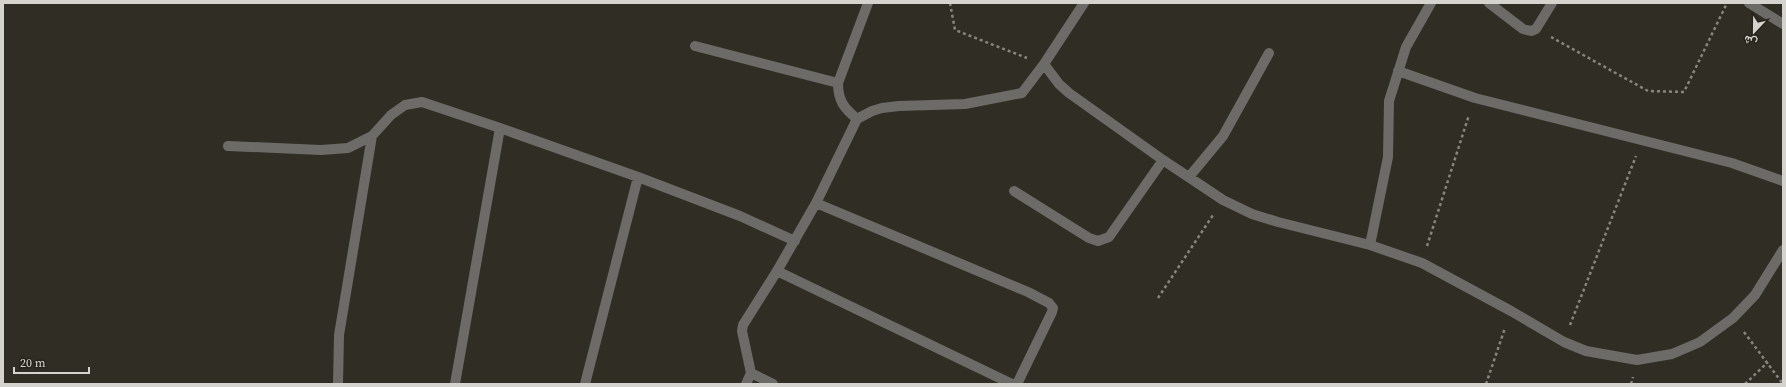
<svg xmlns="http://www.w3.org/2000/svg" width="1786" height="387" viewBox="0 0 1786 387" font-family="'Source Serif 4',Vazirmatn,serif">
<rect width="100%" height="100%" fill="#302d25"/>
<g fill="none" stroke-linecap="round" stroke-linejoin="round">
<path stroke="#87857e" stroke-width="2.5" stroke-dasharray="3 3" stroke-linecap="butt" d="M950,3L955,30L1027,58
M1551,37L1648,91L1684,92L1727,3
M1427,246L1469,115
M1158,298L1213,215
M1570,325L1636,156
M1744,332L1783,384
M1486,384L1505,328
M1631,384L1633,377
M1745,384L1768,362"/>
<path stroke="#6d6b67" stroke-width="10" d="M1489,3L1523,29L1531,31L1536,29L1552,3
M1749,3L1783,24
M695,46L838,83
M1044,64L1059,84L1069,93L1163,160L1223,200L1252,214L1278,222L1370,245L1422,263L1511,311L1564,342L1586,351L1637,360L1672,354L1700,342L1733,318L1755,295L1783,250
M1398,71L1475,98L1732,163L1783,181
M857,119C844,108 838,101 838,83L868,3
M228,146L321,150L348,148L372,136L391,115L405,105L422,102L500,128L638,177L740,216L795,241
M1189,177L1223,136L1269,53
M1014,191L1089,238L1098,241L1109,237L1163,160
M816,203L1028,292L1049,303L1053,308L1052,312L1017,384
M1370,245L1388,157L1389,101L1406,47L1431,3
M777,271L1012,384
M751,373L773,384
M338,384L339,335L372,136
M455,384L500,128
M585,384L638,177
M746,384L751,373L742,331L743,325L777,271L816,203L857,119L872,111L882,108L899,106L965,104L1022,93L1044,64L1084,3"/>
</g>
<rect width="1786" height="387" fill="none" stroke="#d4d3cd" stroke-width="8"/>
<g transform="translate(1754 32) rotate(202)" stroke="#26241b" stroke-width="3" paint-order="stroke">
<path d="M0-3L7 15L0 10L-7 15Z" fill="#d4d3cd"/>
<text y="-6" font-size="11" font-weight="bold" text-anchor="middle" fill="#d4d3cd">ش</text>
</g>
<path d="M14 367v6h75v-6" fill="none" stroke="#d4d3cd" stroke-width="2"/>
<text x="20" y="367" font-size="12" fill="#d4d3cd" stroke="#26241b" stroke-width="3" paint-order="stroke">20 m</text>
</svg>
